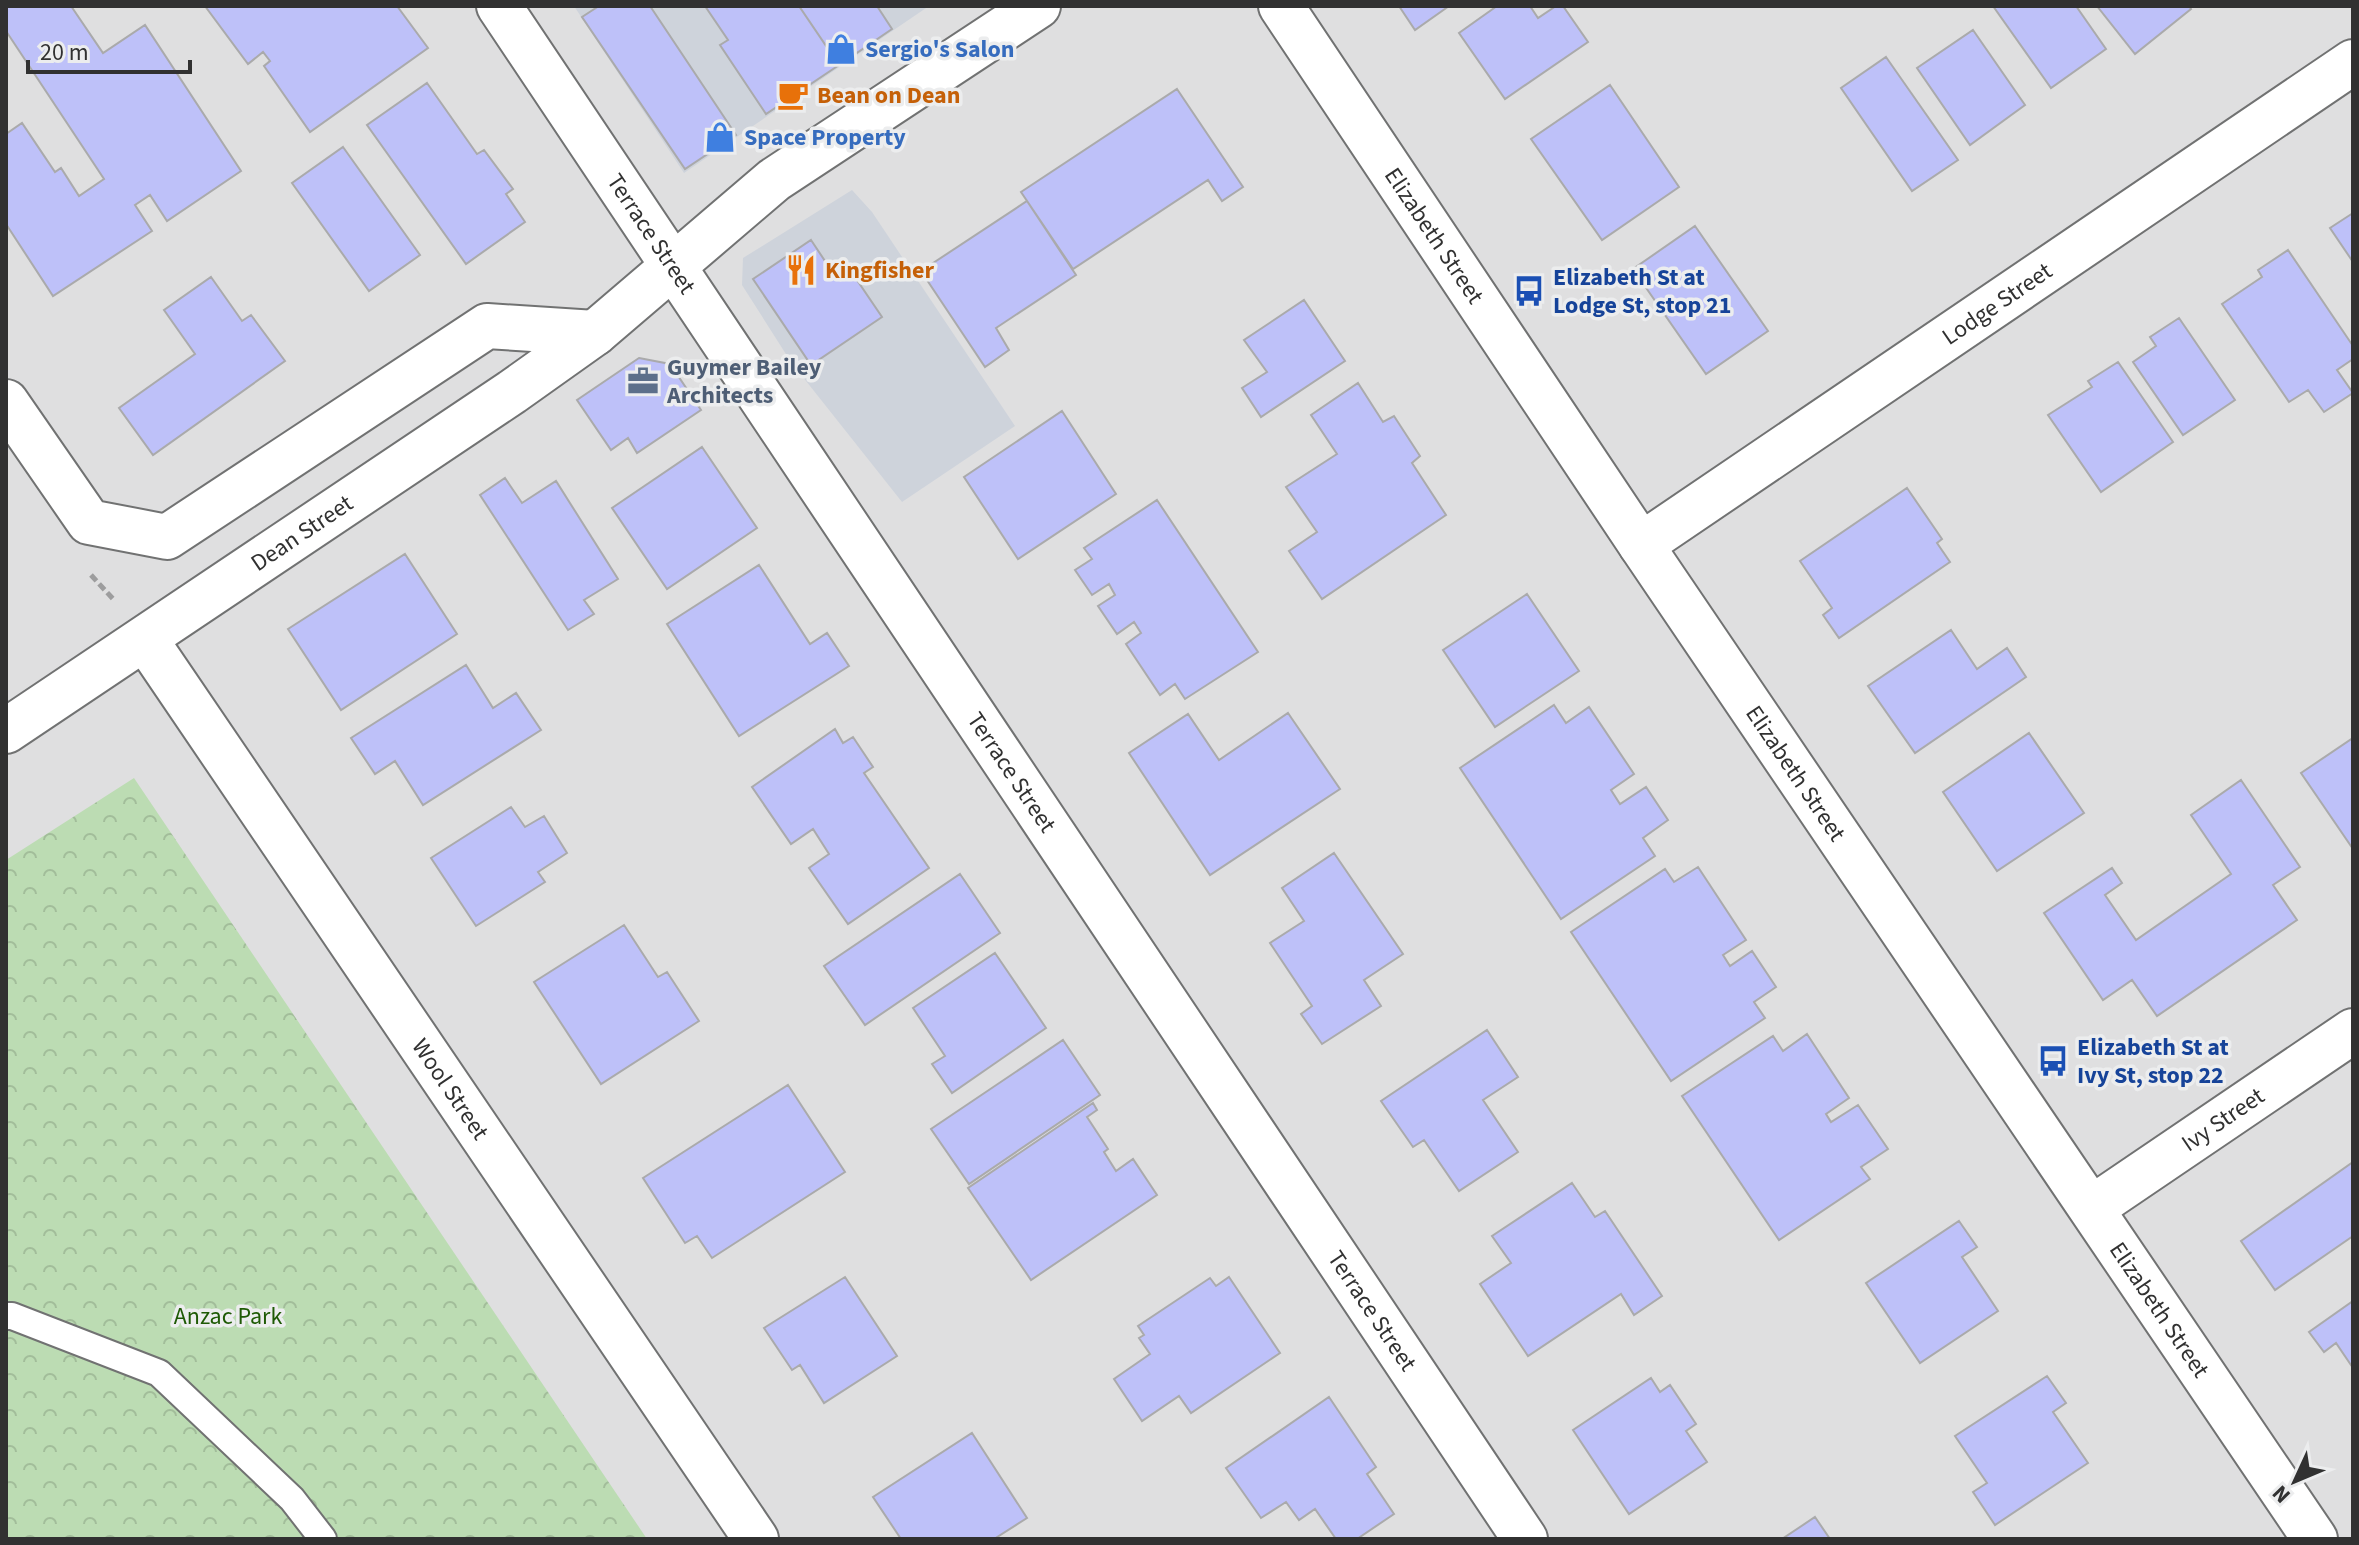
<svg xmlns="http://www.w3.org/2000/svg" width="2359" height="1545" viewBox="0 0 2359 1545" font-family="'Source Sans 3',sans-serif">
<defs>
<pattern id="park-crowns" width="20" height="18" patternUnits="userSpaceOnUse" patternTransform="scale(2)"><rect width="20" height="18" fill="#bcdcb3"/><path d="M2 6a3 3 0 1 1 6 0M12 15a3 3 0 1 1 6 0" fill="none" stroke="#a2bd9a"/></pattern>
</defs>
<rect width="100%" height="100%" fill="#dfdfe0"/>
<path fill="#ced3db" d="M574,6H929L684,173Z
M852,190L872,212L1015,426L902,502L791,362L742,285L743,258Z"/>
<path fill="url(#park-crowns)" d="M134,778L647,1539H6V860Z"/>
<path fill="#bec1f9" stroke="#aaaaab" stroke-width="2" d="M6,6H71L103,53L145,25L241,171L167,221L150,195L135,205L152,231L53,296L6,224V134L22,123L55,172L61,168L79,196L104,179L6,31Z
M205,6H397L428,48L310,132L264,66L270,61L263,52L248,64Z
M599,6H650L736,135L685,169L582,17Z
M705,6H799L839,65L766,114L720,45L728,40Z
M799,6H877L892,29L839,65Z
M1399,6H1449L1415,30Z
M1497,6H1530L1538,18L1556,6H1563L1588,42L1505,99L1459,33Z
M1993,6H2076L2106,49L2051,88Z
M2097,6H2189L2191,9L2135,54Z
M1973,30L2025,105L1970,145L1917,68Z
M1886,57L1958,160L1912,191L1841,88Z
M427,83L477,154L484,150L513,189L506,194L525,222L466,264L367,125Z
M1610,85L1679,187L1602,240L1531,139Z
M1177,89L1243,187L1222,201L1208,180L1073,269L1021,192Z
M343,147L420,255L369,291L292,183Z
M1027,201L1076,275L996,328L1009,350L985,367L921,271Z
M2353,213V262L2330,228Z
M1695,226L1768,331L1706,374L1633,269Z
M811,240L831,270L844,261L882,317L811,365L753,279Z
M2288,250L2353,346V359L2337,370L2353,393L2324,412L2308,390L2289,402L2222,304L2262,277L2258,270Z
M211,277L242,321L251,315L285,361L153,455L119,408L195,354L164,310Z
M1304,300L1345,361L1261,417L1242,388L1267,372L1244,340Z
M2179,318L2235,400L2183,435L2133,362L2156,346L2150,337Z
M639,358L670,364L701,410L637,453L628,438L611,450L577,400Z
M2118,362L2173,442L2101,492L2048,415L2092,387L2088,381Z
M1358,383L1383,422L1394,416L1420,456L1412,463L1446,515L1322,599L1289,551L1317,532L1286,487L1337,454L1311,415Z
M1062,411L1116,494L1018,559L964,477Z
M702,447L757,528L667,589L612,508Z
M505,478L522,503L556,481L618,579L584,600L594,614L568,630L480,495Z
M1907,488L1942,539L1937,543L1950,562L1839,638L1823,615L1832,608L1800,561Z
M1157,500L1258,652L1185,699L1175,684L1160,695L1126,644L1141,633L1134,622L1117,634L1098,606L1115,595L1109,584L1092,595L1075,570L1092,559L1084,548Z
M405,554L457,634L341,710L288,629Z
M759,565L810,644L827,633L849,666L739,736L667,624Z
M1527,594L1579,671L1495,727L1443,650Z
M1951,630L1977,669L2007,648L2026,677L1915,753L1868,686Z
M466,665L493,708L516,693L541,730L423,805L395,761L375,774L351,738Z
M1554,705L1566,723L1589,707L1634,774L1611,790L1620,804L1646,787L1668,820L1643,838L1655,856L1561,919L1460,768Z
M1288,713L1340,789L1210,875L1129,753L1188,714L1219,760Z
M835,729L843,743L853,737L873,767L864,773L929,868L848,924L809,868L829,854L813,829L791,844L752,787Z
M2029,733L2084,813L1997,871L1943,792Z
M2353,738V849L2301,773Z
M2241,780L2300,867L2273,885L2297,920L2157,1016L2132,980L2103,1000L2044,913L2112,868L2122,883L2105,895L2136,940L2231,874L2191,815Z
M511,807L525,827L544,816L567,853L538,872L545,882L476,926L431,858Z
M1334,853L1403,954L1364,980L1381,1006L1322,1044L1301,1014L1312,1006L1270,943L1304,921L1282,888Z
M1698,867L1746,940L1723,955L1730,966L1752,951L1776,987L1754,1002L1765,1018L1671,1081L1571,932L1665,869L1674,882Z
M960,874L1000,933L865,1025L824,966Z
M624,925L658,977L667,972L699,1021L601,1084L534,982Z
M995,953L1046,1028L952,1093L932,1064L945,1056L913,1008Z
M1487,1030L1518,1077L1483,1100L1518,1152L1459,1191L1424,1140L1413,1147L1381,1101Z
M1807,1034L1849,1098L1826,1114L1831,1122L1858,1105L1888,1149L1861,1167L1870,1179L1779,1240L1682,1096L1773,1036L1783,1051Z
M1063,1040L1100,1095L969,1184L931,1129Z
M788,1085L845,1172L712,1258L697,1236L685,1243L643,1178Z
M1093,1103L1097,1110L1087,1117L1108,1149L1104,1152L1116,1171L1133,1159L1157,1195L1031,1280L968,1188Z
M2353,1162V1236L2275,1290L2241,1241Z
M1572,1183L1595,1217L1605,1211L1662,1296L1634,1315L1621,1294L1528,1356L1480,1284L1511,1263L1492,1236Z
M1959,1221L1977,1247L1962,1257L1998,1311L1920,1363L1866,1283Z
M845,1277L897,1356L824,1403L800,1365L792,1370L764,1328Z
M1229,1277L1280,1353L1191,1413L1179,1396L1142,1421L1114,1379L1150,1354L1139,1338L1144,1335L1138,1326L1210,1278L1216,1286Z
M2353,1301V1368L2336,1343L2324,1352L2309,1332Z
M2047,1376L2066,1403L2053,1412L2088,1463L1995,1525L1973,1492L1987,1483L1955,1436Z
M1651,1378L1660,1392L1670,1385L1696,1424L1686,1431L1707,1462L1629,1514L1573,1430Z
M1329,1397L1376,1467L1367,1474L1394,1514L1357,1539H1336L1315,1509L1299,1520L1286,1502L1261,1518L1226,1468Z
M972,1433L1027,1518L994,1539H901L873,1497Z
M1815,1517L1830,1539H1782Z"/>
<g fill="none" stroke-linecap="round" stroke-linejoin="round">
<defs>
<path id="service" d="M6,1316H12L159,1373L292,1499L323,1539"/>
<g id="minor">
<path id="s1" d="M499,6L1525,1539"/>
<path id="s2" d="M1281,6L1641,545L2315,1539"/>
<path d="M6,402L89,522L167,537L487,326L595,333"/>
<path id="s3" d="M1641,545L2353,62"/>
<path id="s4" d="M145,639L756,1539"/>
<path id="s5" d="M2092,1208L2353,1031"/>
</g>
<g id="tertiary">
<path id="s6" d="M6,731L512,392L595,333L774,180L1038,6"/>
</g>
</defs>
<use href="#service" stroke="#717272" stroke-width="30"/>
<use href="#minor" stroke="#717272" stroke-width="48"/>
<use href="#tertiary" stroke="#717272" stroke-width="48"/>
<path stroke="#9d9d9e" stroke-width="5" stroke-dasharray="8 4" stroke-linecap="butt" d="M91,575L114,600"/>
<use href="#service" stroke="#fff" stroke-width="26"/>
<use href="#minor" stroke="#fff" stroke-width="44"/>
<use href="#tertiary" stroke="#fff" stroke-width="44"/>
</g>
<defs>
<symbol id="shop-bare" viewBox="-9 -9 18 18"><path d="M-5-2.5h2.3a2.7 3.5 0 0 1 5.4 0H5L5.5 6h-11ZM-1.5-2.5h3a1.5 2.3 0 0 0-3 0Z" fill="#3f7fe0" stroke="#ecedee" stroke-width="2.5" paint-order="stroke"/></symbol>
<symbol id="cafe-bare" viewBox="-9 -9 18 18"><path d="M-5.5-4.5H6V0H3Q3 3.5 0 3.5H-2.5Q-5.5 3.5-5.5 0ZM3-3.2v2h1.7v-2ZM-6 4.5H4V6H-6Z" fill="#e8710a" stroke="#ecedee" stroke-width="2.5" paint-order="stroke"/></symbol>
<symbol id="restaurant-bare" viewBox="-9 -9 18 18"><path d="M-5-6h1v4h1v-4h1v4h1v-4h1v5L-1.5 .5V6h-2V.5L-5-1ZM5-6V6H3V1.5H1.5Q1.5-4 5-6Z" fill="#e8710a" stroke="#ecedee" stroke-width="2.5" paint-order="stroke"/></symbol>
<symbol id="bus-bare" viewBox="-9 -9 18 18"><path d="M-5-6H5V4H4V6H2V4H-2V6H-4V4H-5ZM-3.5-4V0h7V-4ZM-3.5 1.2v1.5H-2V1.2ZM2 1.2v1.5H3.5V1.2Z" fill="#1a4fb4" stroke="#ecedee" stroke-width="2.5" paint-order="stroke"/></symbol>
<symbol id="office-bare" viewBox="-9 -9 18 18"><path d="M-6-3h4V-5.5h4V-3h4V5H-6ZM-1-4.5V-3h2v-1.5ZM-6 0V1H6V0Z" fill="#5c6f8a" stroke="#ecedee" stroke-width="2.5" paint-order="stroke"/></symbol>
</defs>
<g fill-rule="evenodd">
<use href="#shop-bare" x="819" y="27" width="44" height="44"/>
<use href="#cafe-bare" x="771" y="73" width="44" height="44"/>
<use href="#shop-bare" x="698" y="115" width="44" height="44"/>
<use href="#restaurant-bare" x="779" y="248" width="44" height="44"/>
<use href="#bus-bare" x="1507" y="269" width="44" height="44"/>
<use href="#office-bare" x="621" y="359" width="44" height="44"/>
<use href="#bus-bare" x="2031" y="1039" width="44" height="44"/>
</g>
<g text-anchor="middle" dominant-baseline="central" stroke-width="7" stroke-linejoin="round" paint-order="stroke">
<g font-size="24" font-weight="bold" fill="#366cbe" stroke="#ecedee" text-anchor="start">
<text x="865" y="49">Sergio's Salon</text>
<text x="744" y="137">Space Property</text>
</g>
<g font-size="24" font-weight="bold" fill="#c56008" stroke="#ecedee" text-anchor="start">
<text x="817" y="95">Bean on Dean</text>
<text x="825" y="270">Kingfisher</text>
</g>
<g font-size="24" fill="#313131" stroke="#ecedee">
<text stroke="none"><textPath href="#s1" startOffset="274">Terrace Street</textPath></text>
<text stroke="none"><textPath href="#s2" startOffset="276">Elizabeth Street</textPath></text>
<text stroke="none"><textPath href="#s3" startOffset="430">Lodge Street</textPath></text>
<text stroke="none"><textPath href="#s6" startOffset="356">Dean Street</textPath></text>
<text stroke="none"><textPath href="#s1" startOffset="922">Terrace Street</textPath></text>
<text stroke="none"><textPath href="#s2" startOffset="924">Elizabeth Street</textPath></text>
<text stroke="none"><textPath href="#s4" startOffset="544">Wool Street</textPath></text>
<text stroke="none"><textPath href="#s5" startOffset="158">Ivy Street</textPath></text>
<text stroke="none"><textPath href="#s2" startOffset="1572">Elizabeth Street</textPath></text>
<text stroke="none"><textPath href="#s1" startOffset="1570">Terrace Street</textPath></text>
</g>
<g font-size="24" font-weight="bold" fill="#164399" stroke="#ecedee" text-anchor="start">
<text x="1553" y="277">Elizabeth St at<tspan x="1553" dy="28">Lodge St, stop 21</tspan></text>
<text x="2077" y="1047">Elizabeth St at<tspan x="2077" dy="28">Ivy St, stop 22</tspan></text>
</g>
<g font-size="24" font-weight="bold" fill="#4e5e75" stroke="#ecedee" text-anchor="start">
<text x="667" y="367">Guymer Bailey<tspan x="667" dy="28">Architects</tspan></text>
</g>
<g font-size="24" fill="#1e5a05" stroke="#ecedee">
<text x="228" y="1316">Anzac Park</text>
</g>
</g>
<rect width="2359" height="1545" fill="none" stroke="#313131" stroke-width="16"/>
<g transform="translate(2295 1481) rotate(226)" stroke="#ecedee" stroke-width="6" paint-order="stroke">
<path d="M0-6L14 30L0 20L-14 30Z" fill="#313131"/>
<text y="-12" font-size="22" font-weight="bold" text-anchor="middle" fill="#313131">N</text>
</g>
<path d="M28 60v12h162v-12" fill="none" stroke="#313131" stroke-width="4"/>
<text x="40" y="60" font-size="24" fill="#313131" stroke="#ecedee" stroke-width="6" paint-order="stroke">20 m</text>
</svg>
